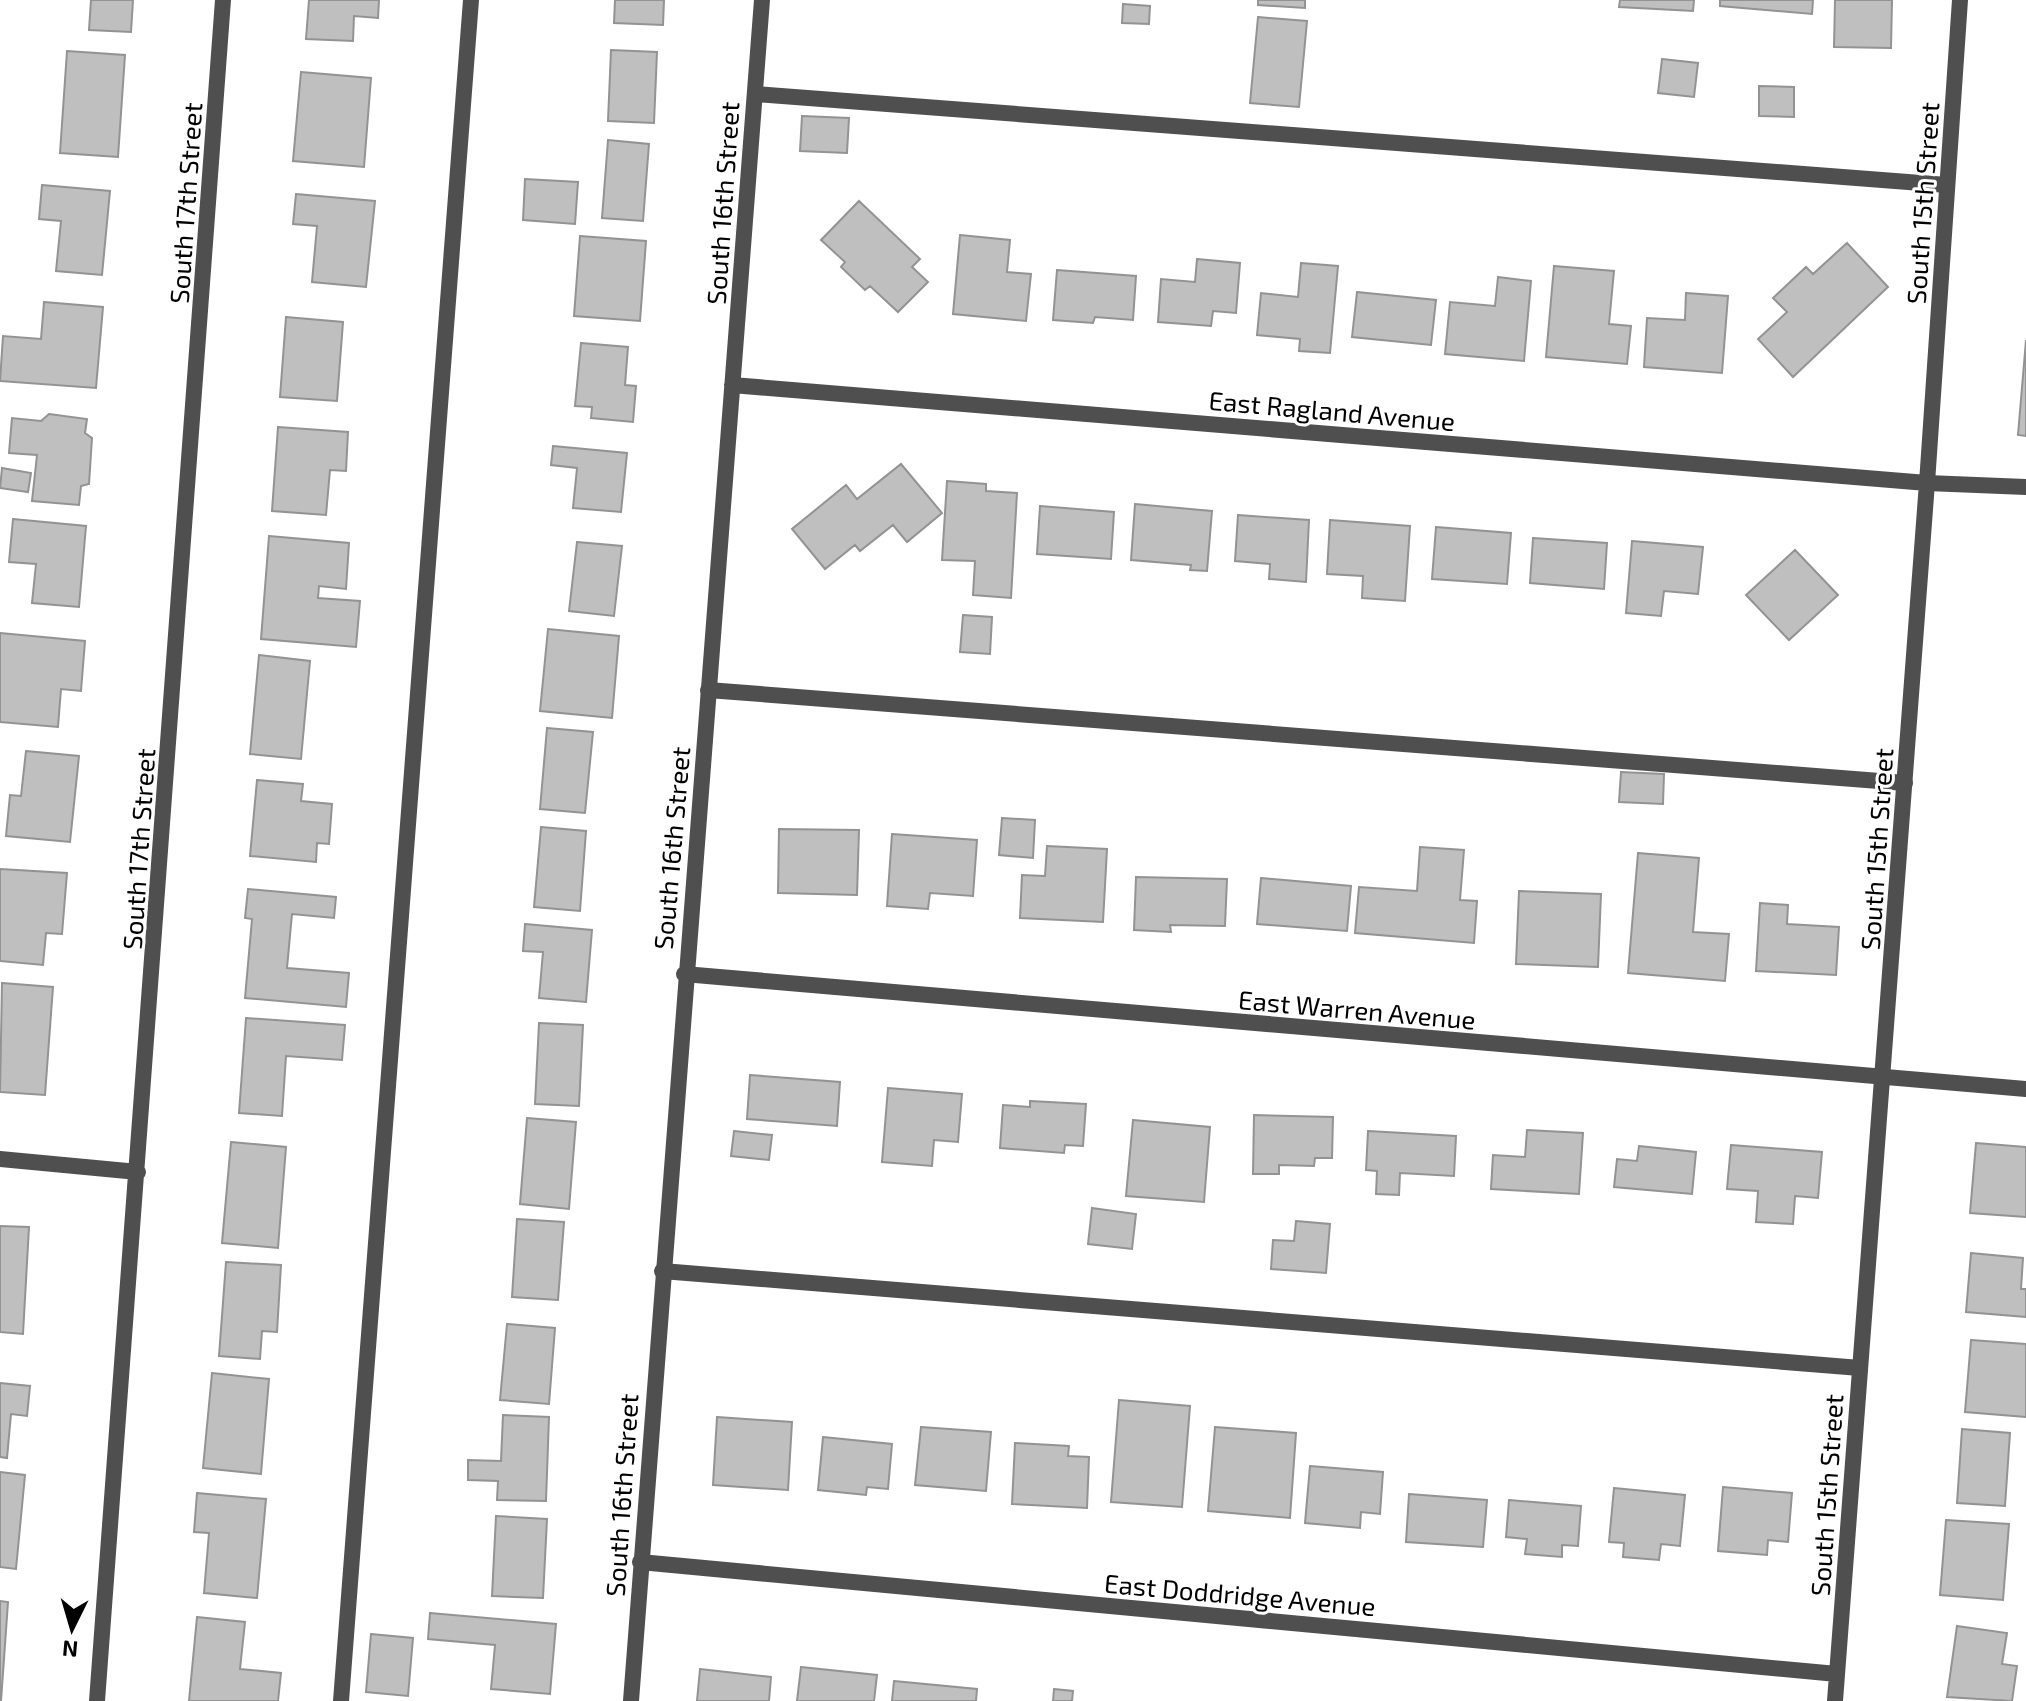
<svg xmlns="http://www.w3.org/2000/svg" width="2026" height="1701" viewBox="0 0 2026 1701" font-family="'Exo 2',sans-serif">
<rect width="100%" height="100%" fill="#fff"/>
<path fill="#bfbfbf" stroke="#939393" stroke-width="2" d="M91,0H133L131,32L89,30Z
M309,0H379L378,18L354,16L353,41L306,39Z
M615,0H664L663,25L614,23Z
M1258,0H1305V8L1258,5Z
M1620,0H1694L1693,11L1619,7Z
M1720,0H1813L1812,14L1720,6Z
M1835,0H1892L1891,48L1834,47Z
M1123,4L1150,6L1149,24L1122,23Z
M1258,17L1307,21L1299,107L1250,103Z
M611,50L657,52L654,123L608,121Z
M67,51L125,55L118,157L60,153Z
M1662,59L1698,63L1694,97L1658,93Z
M301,72L371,78L364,167L293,161Z
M1759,86L1794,87V117L1759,116Z
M802,116L849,118L847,153L800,151Z
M608,140L649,144L643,221L602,218Z
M525,179L578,182L575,224L523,220Z
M42,185L110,191L102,275L56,271L61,221L39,219Z
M296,194L375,201L366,287L312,282L317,226L293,224Z
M859,201L920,259L912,267L928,282L898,312L870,286L865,290L841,267L845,262L821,240Z
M960,235L1010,240L1007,272L1031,274L1026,321L953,314Z
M580,236L646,241L640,321L574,316Z
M1847,243L1888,287L1793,377L1758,339L1787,312L1773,298L1806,267L1813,274Z
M1197,259L1240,263L1236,313L1213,311L1211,326L1158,322L1161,279L1195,282Z
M1301,263L1338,266L1330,353L1299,351L1300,339L1257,335L1261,293L1298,297Z
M1554,266L1614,271L1609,324L1631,326L1627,364L1546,357Z
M1057,270L1136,276L1133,320L1095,317L1093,323L1053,320Z
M1498,277L1531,281L1524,361L1445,354L1450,302L1495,306Z
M1357,292L1436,300L1431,345L1352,337Z
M1686,293L1728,296L1722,373L1644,367L1647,318L1685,320Z
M44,302L103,307L96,388L0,381L3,336L41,339Z
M286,317L343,322L337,401L280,397Z
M2026,340V436L2018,435Z
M581,343L628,347L625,385L636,386L633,422L591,418L592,407L575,406Z
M49,414L87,419L85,433L92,438L89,484L81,486L79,505L32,501L37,455L9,453L12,418L41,421Z
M278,427L348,432L346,471L330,470L326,515L272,511Z
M553,446L627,453L621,512L573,508L577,468L551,465Z
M901,464L942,513L907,542L893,525L860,551L855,545L825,569L792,529L846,485L857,499Z
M2,468L31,473L28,492L0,488Z
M947,481L986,484V491L1017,493L1011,598L973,595L975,561L942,560Z
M1135,504L1212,511L1207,571L1190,570L1191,565L1131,560Z
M1040,506L1114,512L1111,559L1037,554Z
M1238,515L1309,520L1306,582L1269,579L1270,564L1235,561Z
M13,519L86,526L79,607L32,603L36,564L9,562Z
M1330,520L1410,526L1405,601L1362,598L1363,576L1327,574Z
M1436,527L1511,533L1507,584L1432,579Z
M269,536L349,543L346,589L319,586L318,598L360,601L356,647L261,639Z
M1533,538L1607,543L1604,589L1530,583Z
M1632,541L1703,547L1698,594L1664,591L1661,616L1626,613Z
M577,542L622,546L614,616L569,611Z
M1795,550L1838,595L1789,640L1746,595Z
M963,615L992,617L990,654L960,652Z
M548,629L619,636L612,718L540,711Z
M0,633L85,641L81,691L61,689L58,727L0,722Z
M259,655L310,661L301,759L250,754Z
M547,728L593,732L585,813L540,809Z
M26,751L79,756L70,842L6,836L10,795L21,796Z
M1621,772L1664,774L1663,804L1619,802Z
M257,780L303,784L301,801L332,804L329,844L317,843L316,862L250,856Z
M1002,818L1035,820L1033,858L999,855Z
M541,827L586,831L580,911L534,907Z
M779,829L859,830L857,895L778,893Z
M892,834L977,840L973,896L930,893L928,909L887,906Z
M1047,846L1107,849L1103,922L1020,918L1022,875L1045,876Z
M1420,847L1464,850L1460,900L1477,901L1474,943L1355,933L1359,887L1417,891Z
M1638,853L1699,858L1693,932L1729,934L1725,981L1628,973Z
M0,869L67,873L62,934L46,933L43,965L0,961Z
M1136,877L1227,879L1225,926L1170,925L1171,932L1134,930Z
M1261,878L1351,886L1347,931L1257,924Z
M248,889L336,897L334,918L292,914L287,968L349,973L346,1007L245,998L252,919L245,918Z
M1519,891L1601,894L1598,967L1516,964Z
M1760,903L1788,905L1787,924L1839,927L1836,975L1756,971Z
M525,924L592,930L586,1002L539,998L543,952L523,951Z
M2,983L53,987L45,1095L0,1092Z
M246,1018L345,1025L342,1060L286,1056L282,1116L239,1113Z
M539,1023L583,1025L579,1106L535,1104Z
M750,1075L840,1082L837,1126L747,1119Z
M888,1088L962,1094L958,1142L934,1140L932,1166L882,1162Z
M1030,1101L1086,1104L1083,1146L1065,1145L1064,1153L1000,1148L1003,1105L1030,1107Z
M1254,1115L1333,1117L1332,1158H1315L1314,1166L1279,1165V1174H1253Z
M527,1118L576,1122L569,1209L520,1204Z
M1133,1120L1210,1127L1204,1202L1126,1196Z
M1527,1130L1583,1133L1579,1194L1491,1189L1493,1155L1525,1157Z
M734,1131L772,1135L769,1160L731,1156Z
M1368,1131L1456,1136L1454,1176L1400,1173L1399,1195L1376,1194L1377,1171L1366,1170Z
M231,1142L286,1147L278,1248L222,1243Z
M1976,1143L2026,1147V1217L1970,1213Z
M1731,1145L1822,1152L1818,1198L1795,1196L1793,1224L1756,1222L1758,1191L1727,1189Z
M1639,1146L1696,1152L1692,1194L1614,1187L1617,1159L1637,1161Z
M1092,1208L1136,1214L1132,1249L1088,1244Z
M517,1219L564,1222L558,1300L512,1297Z
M1296,1221L1330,1224L1326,1273L1271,1269L1273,1240L1294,1241Z
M0,1226L29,1227L23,1334L0,1332Z
M1971,1253L2023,1258L2021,1289H2026V1317L1966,1312Z
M226,1262L281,1265L277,1332L262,1331L260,1359L219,1356Z
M507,1324L555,1328L549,1404L500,1400Z
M1971,1340L2026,1344V1417L1965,1412Z
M212,1373L269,1379L261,1474L203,1468Z
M0,1383L30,1386L27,1416L11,1414L7,1458L0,1457Z
M1119,1400L1190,1406L1182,1507L1111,1502Z
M503,1415L549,1417L546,1501L497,1500L498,1481L468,1480V1460L501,1461Z
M717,1417L792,1422L788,1490L713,1485Z
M921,1427L991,1432L986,1491L915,1485Z
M1215,1427L1296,1433L1290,1518L1208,1511Z
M1962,1429L2010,1433L2005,1506L1957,1503Z
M823,1437L892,1444L888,1489L867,1487L866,1495L818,1490Z
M1015,1443L1069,1446L1068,1456L1089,1457L1087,1508L1012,1504Z
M1310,1466L1383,1472L1380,1514L1361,1512L1360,1528L1305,1523Z
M0,1472L25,1475L16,1569L0,1567Z
M1723,1487L1792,1493L1788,1542L1768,1540L1767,1555L1718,1551Z
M1614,1488L1685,1495L1680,1546L1661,1544L1659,1560L1623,1557L1624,1543L1609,1542Z
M197,1493L266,1499L257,1598L204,1593L209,1533L194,1532Z
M1409,1494L1487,1500L1483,1547L1406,1542Z
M1509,1500L1581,1506L1578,1546L1562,1545V1557L1525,1554L1527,1539L1506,1537Z
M496,1516L547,1519L543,1598L492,1596Z
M1946,1520L2009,1524L2003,1600L1940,1595Z
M0,1601L8,1602L1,1701H0Z
M430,1613L556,1624L550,1694L491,1689L495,1645L428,1639Z
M197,1617L245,1622L240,1669L281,1673L278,1701H189Z
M1957,1626L2007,1633L2002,1664L2017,1666L2012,1701L1947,1697Z
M371,1634L413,1638L408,1696L366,1692Z
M801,1667L877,1675L874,1701H797Z
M700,1669L771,1677L769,1701H697Z
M894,1681L977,1689L976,1701H892Z
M1054,1689L1073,1691L1072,1701H1053Z"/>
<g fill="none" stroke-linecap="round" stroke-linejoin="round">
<path stroke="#4f4f4f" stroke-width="16" d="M755,94L1947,185
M1927,483L2026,487
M708,690L1905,783
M662,1271L1860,1368
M341,1701L471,0"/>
<path stroke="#4f4f4f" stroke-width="16" d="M732,385L1927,483
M684,974L2026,1089
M0,1159L138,1172
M640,1562L1837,1674
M97,1701L223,0
M631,1701L762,0
M1835,1701L1927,483L1960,0"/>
</g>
<g text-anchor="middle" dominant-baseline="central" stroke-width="6" stroke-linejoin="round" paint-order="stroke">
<g font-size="26" fill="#000" stroke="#fff">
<text transform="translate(185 203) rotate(-86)">South 17th Street</text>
<text transform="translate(722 203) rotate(-86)">South 16th Street</text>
<text transform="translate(1922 203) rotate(-86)">South 15th Street</text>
<text transform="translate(1332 410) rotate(5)">East Ragland Avenue</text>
<text transform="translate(671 848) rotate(-85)">South 16th Street</text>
<text transform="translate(138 849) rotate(-86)">South 17th Street</text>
<text transform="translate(1876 849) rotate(-86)">South 15th Street</text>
<text transform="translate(1357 1009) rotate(5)">East Warren Avenue</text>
<text transform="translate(621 1495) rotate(-86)">South 16th Street</text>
<text transform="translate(1826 1495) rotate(-86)">South 15th Street</text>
<text transform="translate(1240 1594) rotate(5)">East Doddridge Avenue</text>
</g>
</g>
<g transform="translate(72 1629) rotate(185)" stroke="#ffffff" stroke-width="6" paint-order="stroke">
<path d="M0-6L14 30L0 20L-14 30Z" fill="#000000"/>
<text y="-12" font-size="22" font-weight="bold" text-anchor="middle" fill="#000000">N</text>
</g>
</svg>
